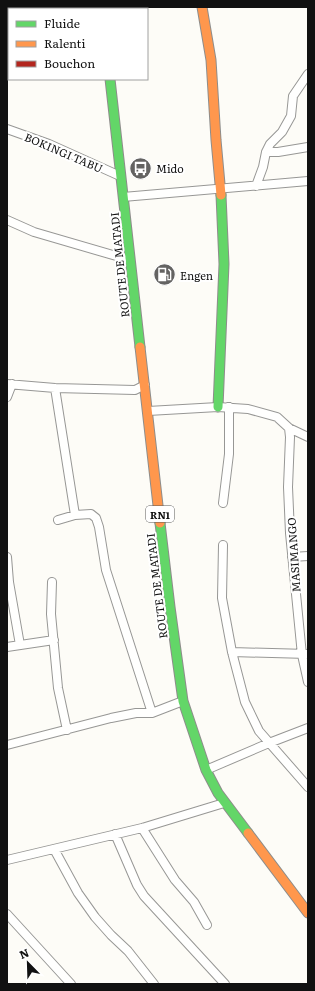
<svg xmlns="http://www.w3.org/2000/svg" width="315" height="991" viewBox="0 0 315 991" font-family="Literata,serif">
<rect width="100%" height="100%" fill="#fdfcf7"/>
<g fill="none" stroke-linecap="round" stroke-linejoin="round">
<defs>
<path id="street" d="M7,54H9
M7,129L49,144L120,176
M266,152L270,144L282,132L291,116L293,96L308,74
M256,186L263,167L266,152H278L308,147
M123,197L308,181
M7,220L34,232L130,260
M7,384L55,388L135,390L145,385
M55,388L75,515
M7,397L12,384
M148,411L218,407L248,409L277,417L289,428L308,437
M289,428L290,437L288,487L290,533L302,655L308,682
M223,503L229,454V407
M58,520L75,515L91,514L96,518L99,527L106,570L152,713
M223,545L222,598L232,652L245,702L259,731L308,787
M7,557L9,582
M292,557L308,556
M7,582H9L20,645
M52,582L51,614L58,688L67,730
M7,647L54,640
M232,652L308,654
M7,745L111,718L136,713H152L183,701
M206,770L269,743L308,728
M142,828L175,880L194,902L207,925
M115,834L137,885L144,896L225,984
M54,849L78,893L95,917L111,935L128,951L154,984
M7,860L142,828L224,803
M7,914L71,984"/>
<path id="fast" d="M110,79L140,347
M218,407L224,264L221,195
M160,523L170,607L183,701L206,770L218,793L248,833"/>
<path id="slow" d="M202,7L211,60L216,140L221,195
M140,347L160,523
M248,833L308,913"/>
<path id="jam" d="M101,7V9"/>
</defs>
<use href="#street" stroke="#979795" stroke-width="10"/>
<use href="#fast" stroke="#8e8d8b" stroke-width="11"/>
<use href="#slow" stroke="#8e8d8b" stroke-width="11"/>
<use href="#jam" stroke="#8e8d8b" stroke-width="11"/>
<use href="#street" stroke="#fffffe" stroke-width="8"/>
<use href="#fast" stroke="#63d668" stroke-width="9"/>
<use href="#slow" stroke="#ff974d" stroke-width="9"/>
<use href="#jam" stroke="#b3261e" stroke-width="9"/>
</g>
<defs>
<symbol id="bus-disc" viewBox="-11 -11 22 22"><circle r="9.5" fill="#646362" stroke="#fff"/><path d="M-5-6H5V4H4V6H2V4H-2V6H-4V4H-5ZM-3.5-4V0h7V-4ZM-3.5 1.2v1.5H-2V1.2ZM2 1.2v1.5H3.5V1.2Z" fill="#fff"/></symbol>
<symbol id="fuel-disc" viewBox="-11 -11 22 22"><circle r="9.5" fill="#646362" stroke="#fff"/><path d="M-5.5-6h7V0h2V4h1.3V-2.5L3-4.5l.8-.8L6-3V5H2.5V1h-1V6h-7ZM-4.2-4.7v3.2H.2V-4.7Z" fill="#fff"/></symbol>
</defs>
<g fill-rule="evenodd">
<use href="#bus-disc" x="128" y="156" width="25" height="25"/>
<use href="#fuel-disc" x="152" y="262" width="25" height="25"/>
</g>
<g text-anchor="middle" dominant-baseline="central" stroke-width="4" stroke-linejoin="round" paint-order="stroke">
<rect fill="#fff" stroke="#585858" stroke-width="1" x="146" y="506" width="28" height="16" rx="3"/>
<g font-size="10" font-weight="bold" fill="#111">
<text x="160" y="514">RN1</text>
</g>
<g font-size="11" fill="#111" stroke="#fff">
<text transform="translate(64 152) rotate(23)">BOKINGI TABU</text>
<text transform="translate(119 265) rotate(-96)">ROUTE DE MATADI</text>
<text transform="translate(293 555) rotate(-94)">MASIMANGO</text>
<text transform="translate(156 586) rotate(-97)">ROUTE DE MATADI</text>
</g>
<g font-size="11" fill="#111" stroke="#fff" text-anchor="start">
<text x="156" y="168">Mido</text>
<text x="180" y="275">Engen</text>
</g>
</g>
<rect width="315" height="991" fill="none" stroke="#111111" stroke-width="16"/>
<rect x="8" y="8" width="140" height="72" fill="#ffffff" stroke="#a0a0a0"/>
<rect x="16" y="21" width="20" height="6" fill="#63d668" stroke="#a0a0a0"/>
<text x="44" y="28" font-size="12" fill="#111111">Fluide</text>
<rect x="16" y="41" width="20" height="6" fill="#ff974d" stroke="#a0a0a0"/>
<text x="44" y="48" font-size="12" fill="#111111">Ralenti</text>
<rect x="16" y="61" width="20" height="6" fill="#b3261e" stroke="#a0a0a0"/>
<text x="44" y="68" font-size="12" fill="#111111">Bouchon</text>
<g transform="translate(28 963) rotate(337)" stroke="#ffffff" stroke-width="3" paint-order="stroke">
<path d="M0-3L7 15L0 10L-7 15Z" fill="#111111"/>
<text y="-6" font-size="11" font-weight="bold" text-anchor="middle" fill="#111111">N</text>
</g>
</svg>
